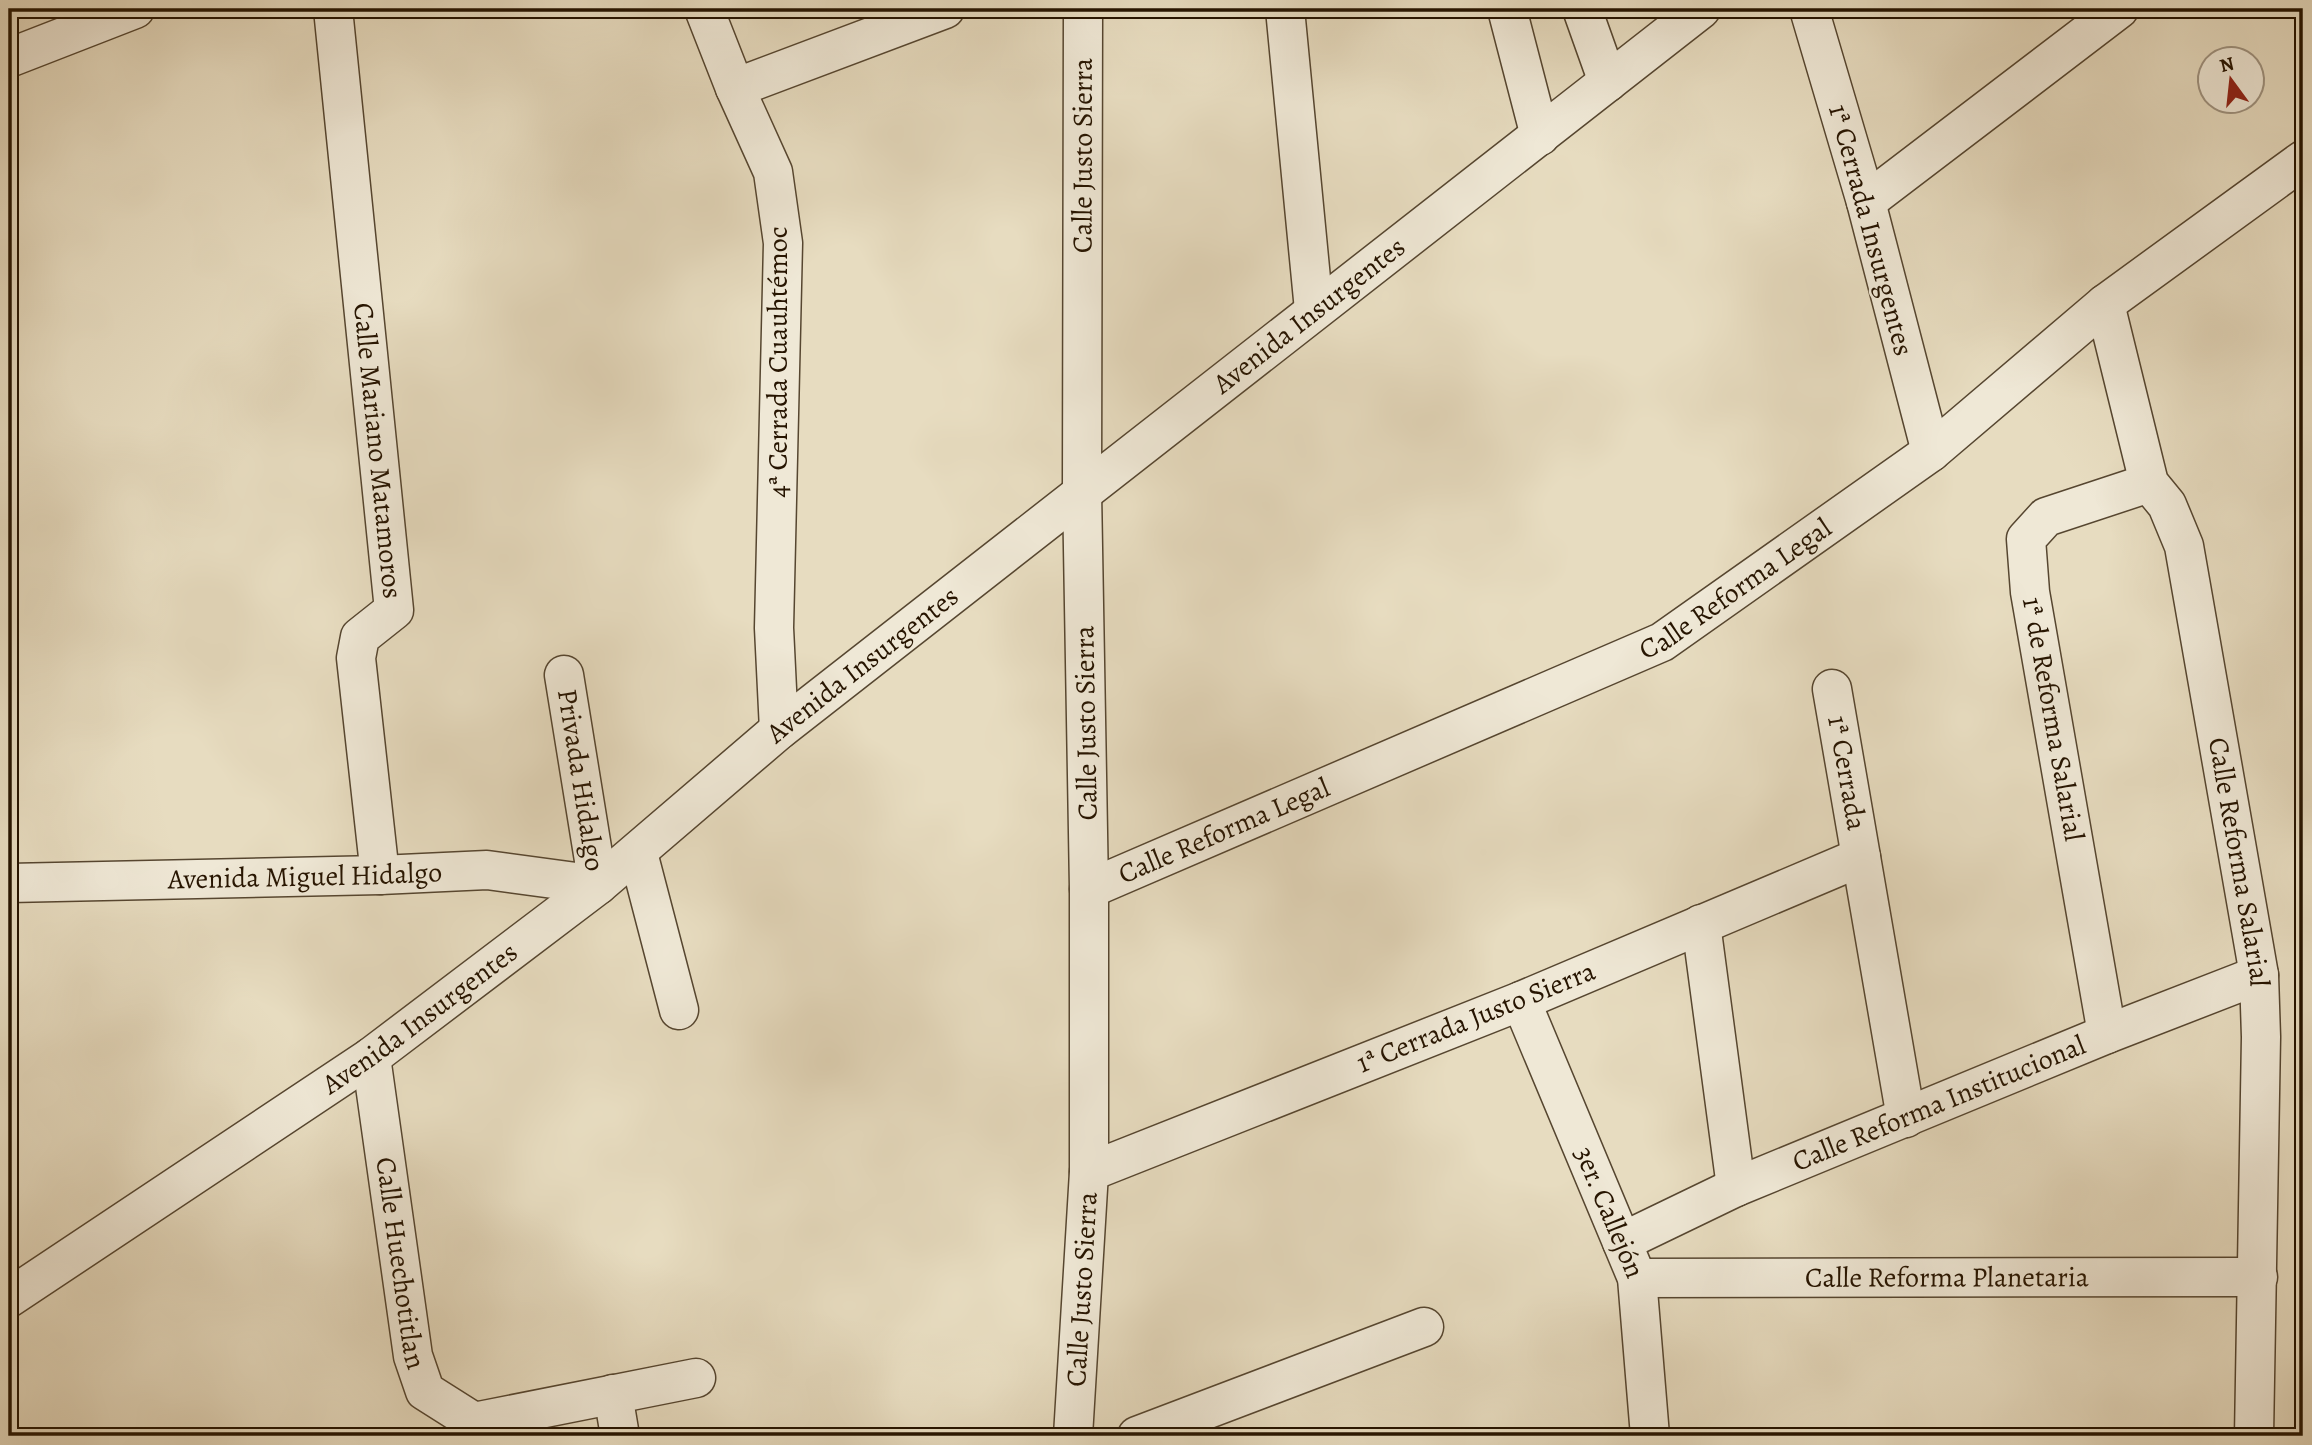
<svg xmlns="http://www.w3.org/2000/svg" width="2312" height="1445" viewBox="0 0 2312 1445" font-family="Alegreya,serif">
<rect width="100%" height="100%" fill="#e7dcc0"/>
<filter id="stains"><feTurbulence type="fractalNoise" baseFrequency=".00286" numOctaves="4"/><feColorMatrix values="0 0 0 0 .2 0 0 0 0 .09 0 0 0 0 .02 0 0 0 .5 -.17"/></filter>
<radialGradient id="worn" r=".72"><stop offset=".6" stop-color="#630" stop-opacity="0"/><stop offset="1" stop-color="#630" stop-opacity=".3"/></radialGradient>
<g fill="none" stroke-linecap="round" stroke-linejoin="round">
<defs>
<g id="minor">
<path id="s1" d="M333,9L394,610L360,637L356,658L380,875"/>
<path d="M704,9L735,88L773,172L783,243L774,628L779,730"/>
<path d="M1285,9L1314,310"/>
<path d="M1507,9L1540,136"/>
<path d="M1582,9L1608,82"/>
<path d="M1809,9L1866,202L1931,452"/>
<path d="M9,58L135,9"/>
<path d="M735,88L945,9"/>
<path d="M1866,202L2119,9"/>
<path id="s2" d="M2105,304L2149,483L2167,505L2184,546L2259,975L2261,1037L2254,1436"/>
<path d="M1832,689L1906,1118"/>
<path d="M638,853L679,1010"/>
<path id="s3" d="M9,883L380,875L487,870L598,885L564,675"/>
<path id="s4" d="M1089,889L1662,642L1931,452L2105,304L2303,160"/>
<path d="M1701,924L1736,1187"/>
<path id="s5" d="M1521,1001L1637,1278L1650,1436"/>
<path d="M2107,1034L2030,592L2026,539L2046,517L2149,483"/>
<path id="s6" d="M371,1057L413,1356L425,1391L474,1422L485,1436"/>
<path d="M1089,1172L1521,1001L1861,857"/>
<path id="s7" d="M1622,1242L1736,1187L2107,1034L2259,975"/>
<path id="s8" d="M1637,1278L2258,1277"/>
<path id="s9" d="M9,1298L371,1057L598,885L779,730L1701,9"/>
<path d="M613,1394L620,1436"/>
<path d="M474,1422L696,1378"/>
<path id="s10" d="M1073,1436L1089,1172V889L1082,491L1083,9"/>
<path d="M1137,1436L1424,1327"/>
</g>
</defs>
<use href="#minor" stroke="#564630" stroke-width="41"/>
<use href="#minor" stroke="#efe8d6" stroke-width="38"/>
</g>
<g text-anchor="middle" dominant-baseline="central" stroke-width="5" stroke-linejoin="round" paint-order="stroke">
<g font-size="28" fill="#261400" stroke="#efe8d6">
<text stroke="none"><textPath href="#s10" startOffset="1281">Calle Justo Sierra</textPath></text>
<text transform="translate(1871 230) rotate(75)">1ª Cerrada Insurgentes</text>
<text stroke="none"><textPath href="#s9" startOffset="1631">Avenida Insurgentes</textPath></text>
<text transform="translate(778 362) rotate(-90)">4ª Cerrada Cuauhtémoc</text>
<text stroke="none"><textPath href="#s1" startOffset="444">Calle Mariano Matamoros</textPath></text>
<text stroke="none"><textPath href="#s4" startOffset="714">Calle Reforma Legal</textPath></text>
<text stroke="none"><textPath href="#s9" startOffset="1064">Avenida Insurgentes</textPath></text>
<text transform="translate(2053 719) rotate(80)">1ª de Reforma Salarial</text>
<text transform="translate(1086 723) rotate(-91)">Calle Justo Sierra</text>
<text transform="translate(1847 773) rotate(80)">1ª Cerrada</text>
<text transform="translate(581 780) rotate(81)">Privada Hidalgo</text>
<text stroke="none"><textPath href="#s4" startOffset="147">Calle Reforma Legal</textPath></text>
<text stroke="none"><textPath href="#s2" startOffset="578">Calle Reforma Salarial</textPath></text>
<text stroke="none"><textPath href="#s3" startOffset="296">Avenida Miguel Hidalgo</textPath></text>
<text transform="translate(1476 1017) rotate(-22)">1ª Cerrada Justo Sierra</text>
<text stroke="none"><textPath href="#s9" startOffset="497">Avenida Insurgentes</textPath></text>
<text stroke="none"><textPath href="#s7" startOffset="346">Calle Reforma Institucional</textPath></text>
<text stroke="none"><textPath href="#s5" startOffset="229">3er. Callejón</textPath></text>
<text stroke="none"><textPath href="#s6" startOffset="208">Calle Huechotitlan</textPath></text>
<text stroke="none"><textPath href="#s8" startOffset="310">Calle Reforma Planetaria</textPath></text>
<text stroke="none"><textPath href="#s10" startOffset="147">Calle Justo Sierra</textPath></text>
</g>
</g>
<rect width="2312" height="1445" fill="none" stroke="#e7dcc0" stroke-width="35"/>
<rect x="10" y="10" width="2291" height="1424" fill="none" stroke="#261400" stroke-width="3.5"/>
<rect x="18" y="18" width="2277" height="1410" fill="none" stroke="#261400" stroke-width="2"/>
<g transform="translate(2231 80) rotate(345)"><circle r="33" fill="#efe8d6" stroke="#9f9380" stroke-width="2"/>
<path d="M0-5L12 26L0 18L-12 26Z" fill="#8f2418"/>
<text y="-10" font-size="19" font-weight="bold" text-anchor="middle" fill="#261400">N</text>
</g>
<rect width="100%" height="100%" filter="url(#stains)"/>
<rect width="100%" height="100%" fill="url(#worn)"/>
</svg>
